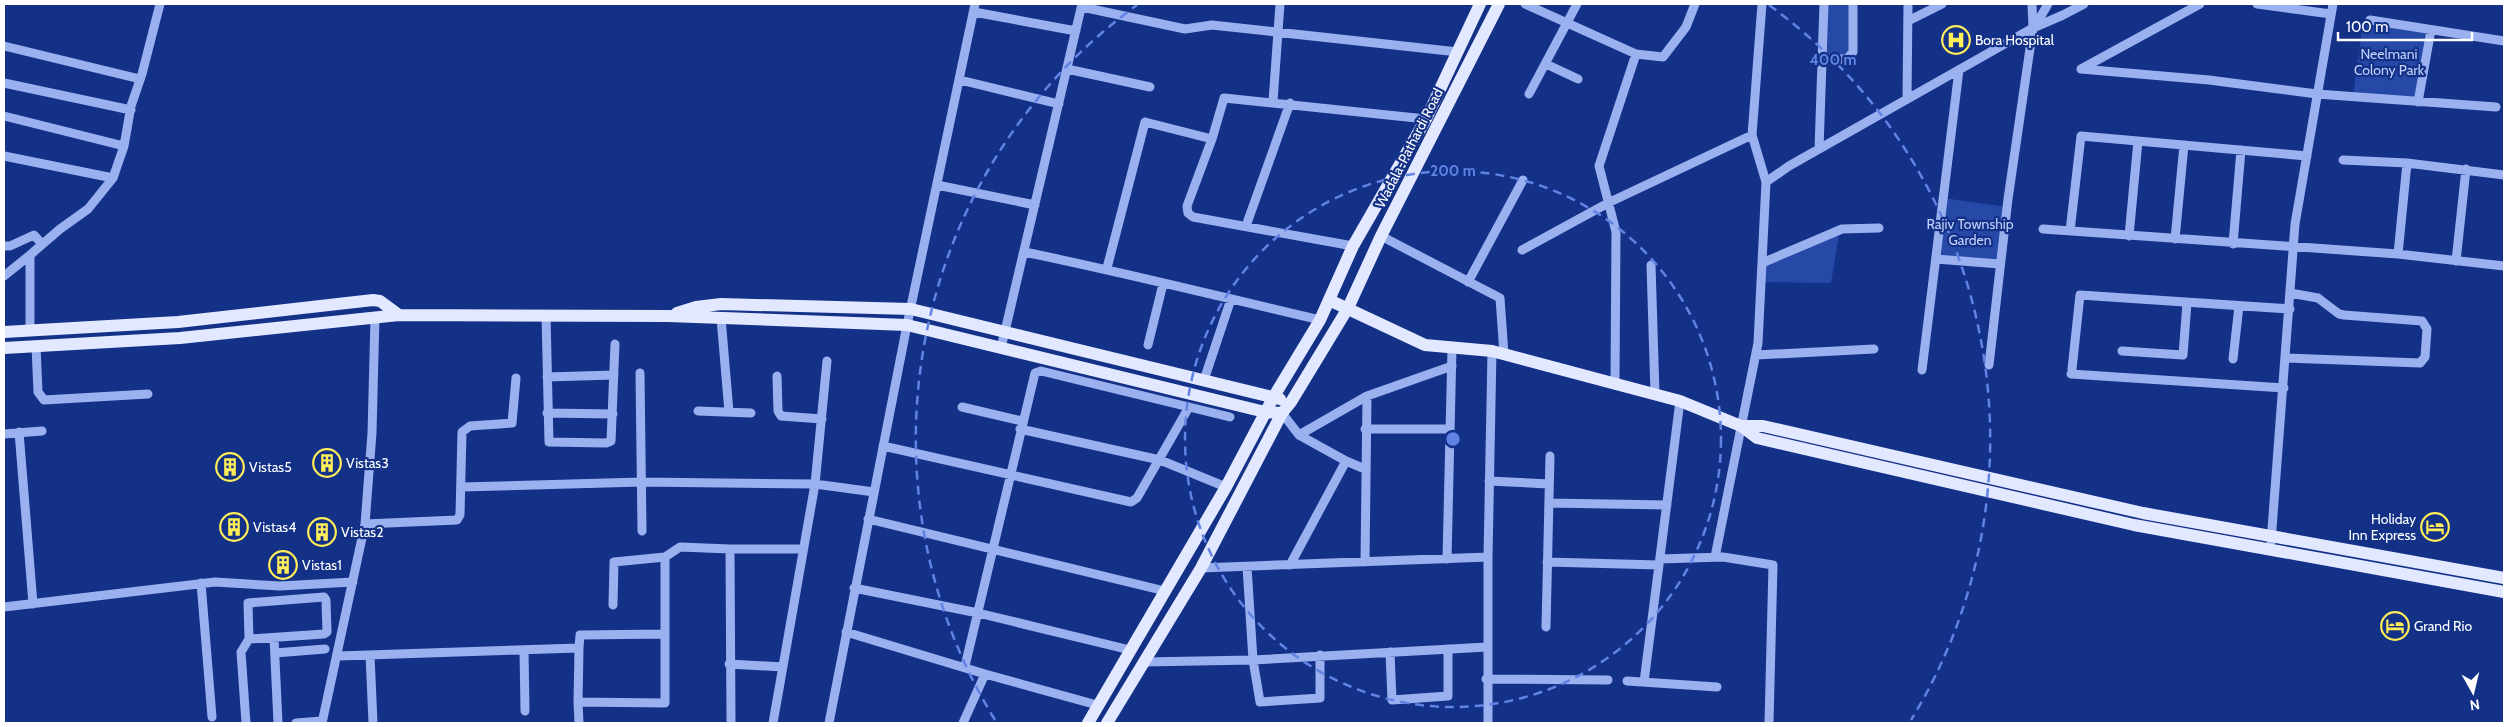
<svg xmlns="http://www.w3.org/2000/svg" width="2508" height="727" viewBox="0 0 2508 727" font-family="Cabin,sans-serif">
<rect width="100%" height="100%" fill="#143188"/>
<path fill="#2648a7" d="M1828,4H1856V59L1827,60Z
M2363,22L2426,29L2415,102L2353,96Z
M1943,198L2007,207L2000,264L1936,259Z
M1840,229L1831,283L1761,282L1762,263Z"/>
<g fill="none" stroke-linecap="round" stroke-linejoin="round">
<path stroke="#9ab0ef" stroke-width="9" d="M1525,4L1636,54L1663,57L1686,27L1695,4
M1762,4L1752,135L1766,182
M2200,4L2081,69L2209,80L2317,94L2496,107
M2257,4L2331,14
M1082,7L1185,29L1212,25L1458,52
M974,12L1076,31
M2370,20L2504,41
M1908,21L1942,4
M2034,28L2048,4
M4,46L140,79
M1822,59H1847L1853,52V4
M1546,64L1578,79
M1067,69L1150,87
M960,80L1059,104
M4,83L131,110
M1529,94L1577,4
M1907,99L1908,4
M1273,101L1280,4
M2418,102L2431,30
M4,116L124,146
M1212,139L1187,206L1188,213L1193,217L1353,246
M1819,149L1824,4
M4,156L113,178
M2343,160L2407,163L2504,175
M937,185L1035,205
M1246,226L1290,103
M2043,229L2398,254L2504,266
M2070,231L2081,136L2307,156
M1381,236L1500,298L1504,354
M2129,236L2138,141
M2175,239L2184,145
M2233,244L2241,150
M4,246H10L34,235L42,244
M1522,250L1610,202L1752,135
M1024,252C1123,272 1221,297 1320,320
M2398,254L2407,163
M1936,259L2000,264
M2456,261L2466,169
M1762,263L1842,229L1879,228
M1651,265L1655,394
M1107,268L1145,122L1212,139L1224,98L1426,119
M4,276L30,255
M1468,282L1523,180
M546,315L549,442L606,443L611,441L615,344
M721,318L729,412
M30,331V255L60,229L88,209L113,178L124,146L131,106L142,74L160,4
M1148,345L1163,284
M36,346L38,392L44,400L148,394
M1001,348L1082,4
M2122,351L2183,355L2187,303
M1756,355L1874,349
M2286,358L2420,363L2425,357L2427,329L2422,321L2344,315L2339,314L2318,298L2290,293
M2233,359L2239,306
M1989,365L2008,199L2033,28L2032,4
M2072,369L2080,295L2290,309
M1922,370L1959,70
M640,373L642,531
M2071,374L2284,388
M777,376L778,411L781,416L822,419
M547,377L614,375
M1204,380L1231,299
M1615,383L1616,232L1599,166L1636,54
M962,407L1022,421
M698,411L751,413
M547,413L613,414
M1282,413L1299,435L1367,396L1452,366
M1020,429L1160,460L1226,487
M1365,429H1450
M19,432L33,604
M4,434L42,431
M883,446L1131,502L1137,498L1189,407
M1346,461L1365,469
M1489,481L1549,484
M461,487L641,482L815,484L827,361
M1549,503L1667,505
M868,519L1165,591
M365,524L457,520L460,515L462,432L470,426L512,423L516,378
M2271,542L2295,224L2333,4
M1715,557L1758,343L1766,182L1789,166L2033,28L2063,15L2084,4
M1447,559L1452,348
M1660,559L1723,557L1773,565L1769,723
M1365,562L1367,396
M1547,562L1659,565
M1290,565L1346,461L1299,435
M1247,567L1253,660L1260,702L1320,698V655
M1201,568L1488,557
M201,583L212,717
M854,588L978,613L1130,650
M613,605L614,562L665,557
M4,607L215,582L280,586L353,582
M1546,627L1550,456
M846,632L985,674L963,723
M274,638L278,723
M579,648L580,635L665,634
M524,650L525,711
M1390,652L1392,700L1448,696V649
M275,653L325,649
M370,655L373,723
M338,656L579,648L578,702L665,703V557L680,547L730,549
M1143,662L1253,660L1487,647
M729,664L783,667
M965,666L1035,373L1041,371L1230,417
M985,674L1097,705
M1486,679L1608,680
M1627,681L1717,687
M1644,682L1680,401
M578,702L579,723
M246,723L241,652L249,639L248,603L324,597L326,600L327,632L324,634L249,639
M296,723L322,721
M322,723L365,524L372,433L375,317
M731,723L730,549H802
M773,723L815,484L874,492
M829,723L907,325L975,4
M1488,723V557L1492,351"/>
<path stroke="#e2e8ff" stroke-width="12" d="M1329,300L1425,345L1492,351L1680,401L1741,426L1757,438L2134,525L2504,592
M677,313L696,307L721,304L911,309L1280,399
M4,332L178,322L373,300L380,301L399,315
M4,348L180,338L399,315L668,316L907,325L1265,412L1282,413
M1741,426H1763L2143,513L2504,578
M1088,723L1226,487L1273,398L1320,320L1353,246L1426,119L1480,4
M1107,723L1201,568L1282,413L1291,402L1348,308L1381,236L1499,4"/>
</g>
<g fill="none" stroke="#6183e4" stroke-width="2.5" stroke-dasharray="9 6">
<circle cx="1453" cy="439" r="268"/>
<path d="M995 720A537 537 0 0 1 1137 5M1769 5A537 537 0 0 1 1911 720"/>
</g>
<defs>
<symbol id="hospital-ring" viewBox="-11 -11 22 22"><circle r="9.5" fill="#143188" stroke="#ffee58" stroke-width="1.5"/><path d="M-5-5h3v3.5h4V-5h3V5h-3V1.5h-4V5h-3Z" fill="#ffee58"/></symbol>
<symbol id="building-ring" viewBox="-11 -11 22 22"><circle r="9.5" fill="#143188" stroke="#ffee58" stroke-width="1.5"/><path d="M-4-6H4V6H1V3H-1V6H-4ZM-2.5-4.3h1.7v1.8h-1.7ZM.8-4.3h1.7v1.8H.8ZM-2.5-1h1.7V.8h-1.7ZM.8-1h1.7V.8H.8Z" fill="#ffee58"/></symbol>
<symbol id="hotel-ring" viewBox="-11 -11 22 22"><circle r="9.5" fill="#143188" stroke="#ffee58" stroke-width="1.5"/><path d="M-6-4.5h1.5V1H6V5H4.5V3h-9V5H-6ZM-4 0a1.8 1.8 0 1 1 3.6 0ZM.5 0V-2.5h3Q6-2.5 6 0Z" fill="#ffee58"/></symbol>
</defs>
<g fill-rule="evenodd">
<use href="#hospital-ring" x="1940" y="24" width="32" height="32"/>
<use href="#building-ring" x="311" y="447" width="32" height="32"/>
<use href="#building-ring" x="214" y="451" width="32" height="32"/>
<use href="#building-ring" x="218" y="511" width="32" height="32"/>
<use href="#hotel-ring" x="2419" y="511" width="32" height="32"/>
<use href="#building-ring" x="306" y="516" width="32" height="32"/>
<use href="#building-ring" x="267" y="549" width="32" height="32"/>
<use href="#hotel-ring" x="2379" y="610" width="32" height="32"/>
</g>
<g text-anchor="middle" dominant-baseline="central" stroke-width="4.5" stroke-linejoin="round" paint-order="stroke">
<g font-size="14" fill="#fff" stroke="#143188" text-anchor="start">
<text x="1975" y="40">Bora Hospital</text>
<text x="346" y="463">Vistas3</text>
<text x="249" y="467">Vistas5</text>
<text x="2416" y="519" text-anchor="end">Holiday<tspan x="2416" dy="16">Inn Express</tspan></text>
<text x="253" y="527">Vistas4</text>
<text x="341" y="532">Vistas2</text>
<text x="302" y="565">Vistas1</text>
<text x="2414" y="626">Grand Rio</text>
</g>
<g font-size="14" fill="#c0cffb" stroke="#143188">
<text x="2389" y="54">Neelmani<tspan x="2389" dy="16">Colony Park</tspan></text>
<text x="1970" y="224">Rajiv Township<tspan x="1970" dy="16">Garden</tspan></text>
</g>
<g font-size="14" fill="#fff" stroke="#143188">
<text transform="translate(1409 148) rotate(-63)">Wadala-Pathardi Road</text>
</g>
</g>
<circle cx="1453" cy="439" r="8" fill="#6183e4" stroke="#143188" stroke-width="2.5"/>
<g font-size="15" text-anchor="middle" font-weight="bold" fill="#6183e4" stroke="#143188" stroke-width="4.5" stroke-linejoin="round" paint-order="stroke">
<text x="1833" y="65">400 m</text>
<text x="1453" y="176">200 m</text>
</g>
<rect width="2508" height="727" fill="none" stroke="#ffffff" stroke-width="10"/>
<g transform="translate(2473 692) rotate(172)" stroke="#143188" stroke-width="4" paint-order="stroke">
<path d="M0-4L9 19L0 12L-9 19Z" fill="#ffffff"/>
<text y="-8" font-size="14" font-weight="bold" text-anchor="middle" fill="#ffffff">N</text>
</g>
<path d="M2338 32v8h134v-8" fill="none" stroke="#ffffff" stroke-width="2.5"/>
<text x="2346" y="32" font-size="15" fill="#ffffff" stroke="#143188" stroke-width="4" paint-order="stroke">100 m</text>
</svg>
